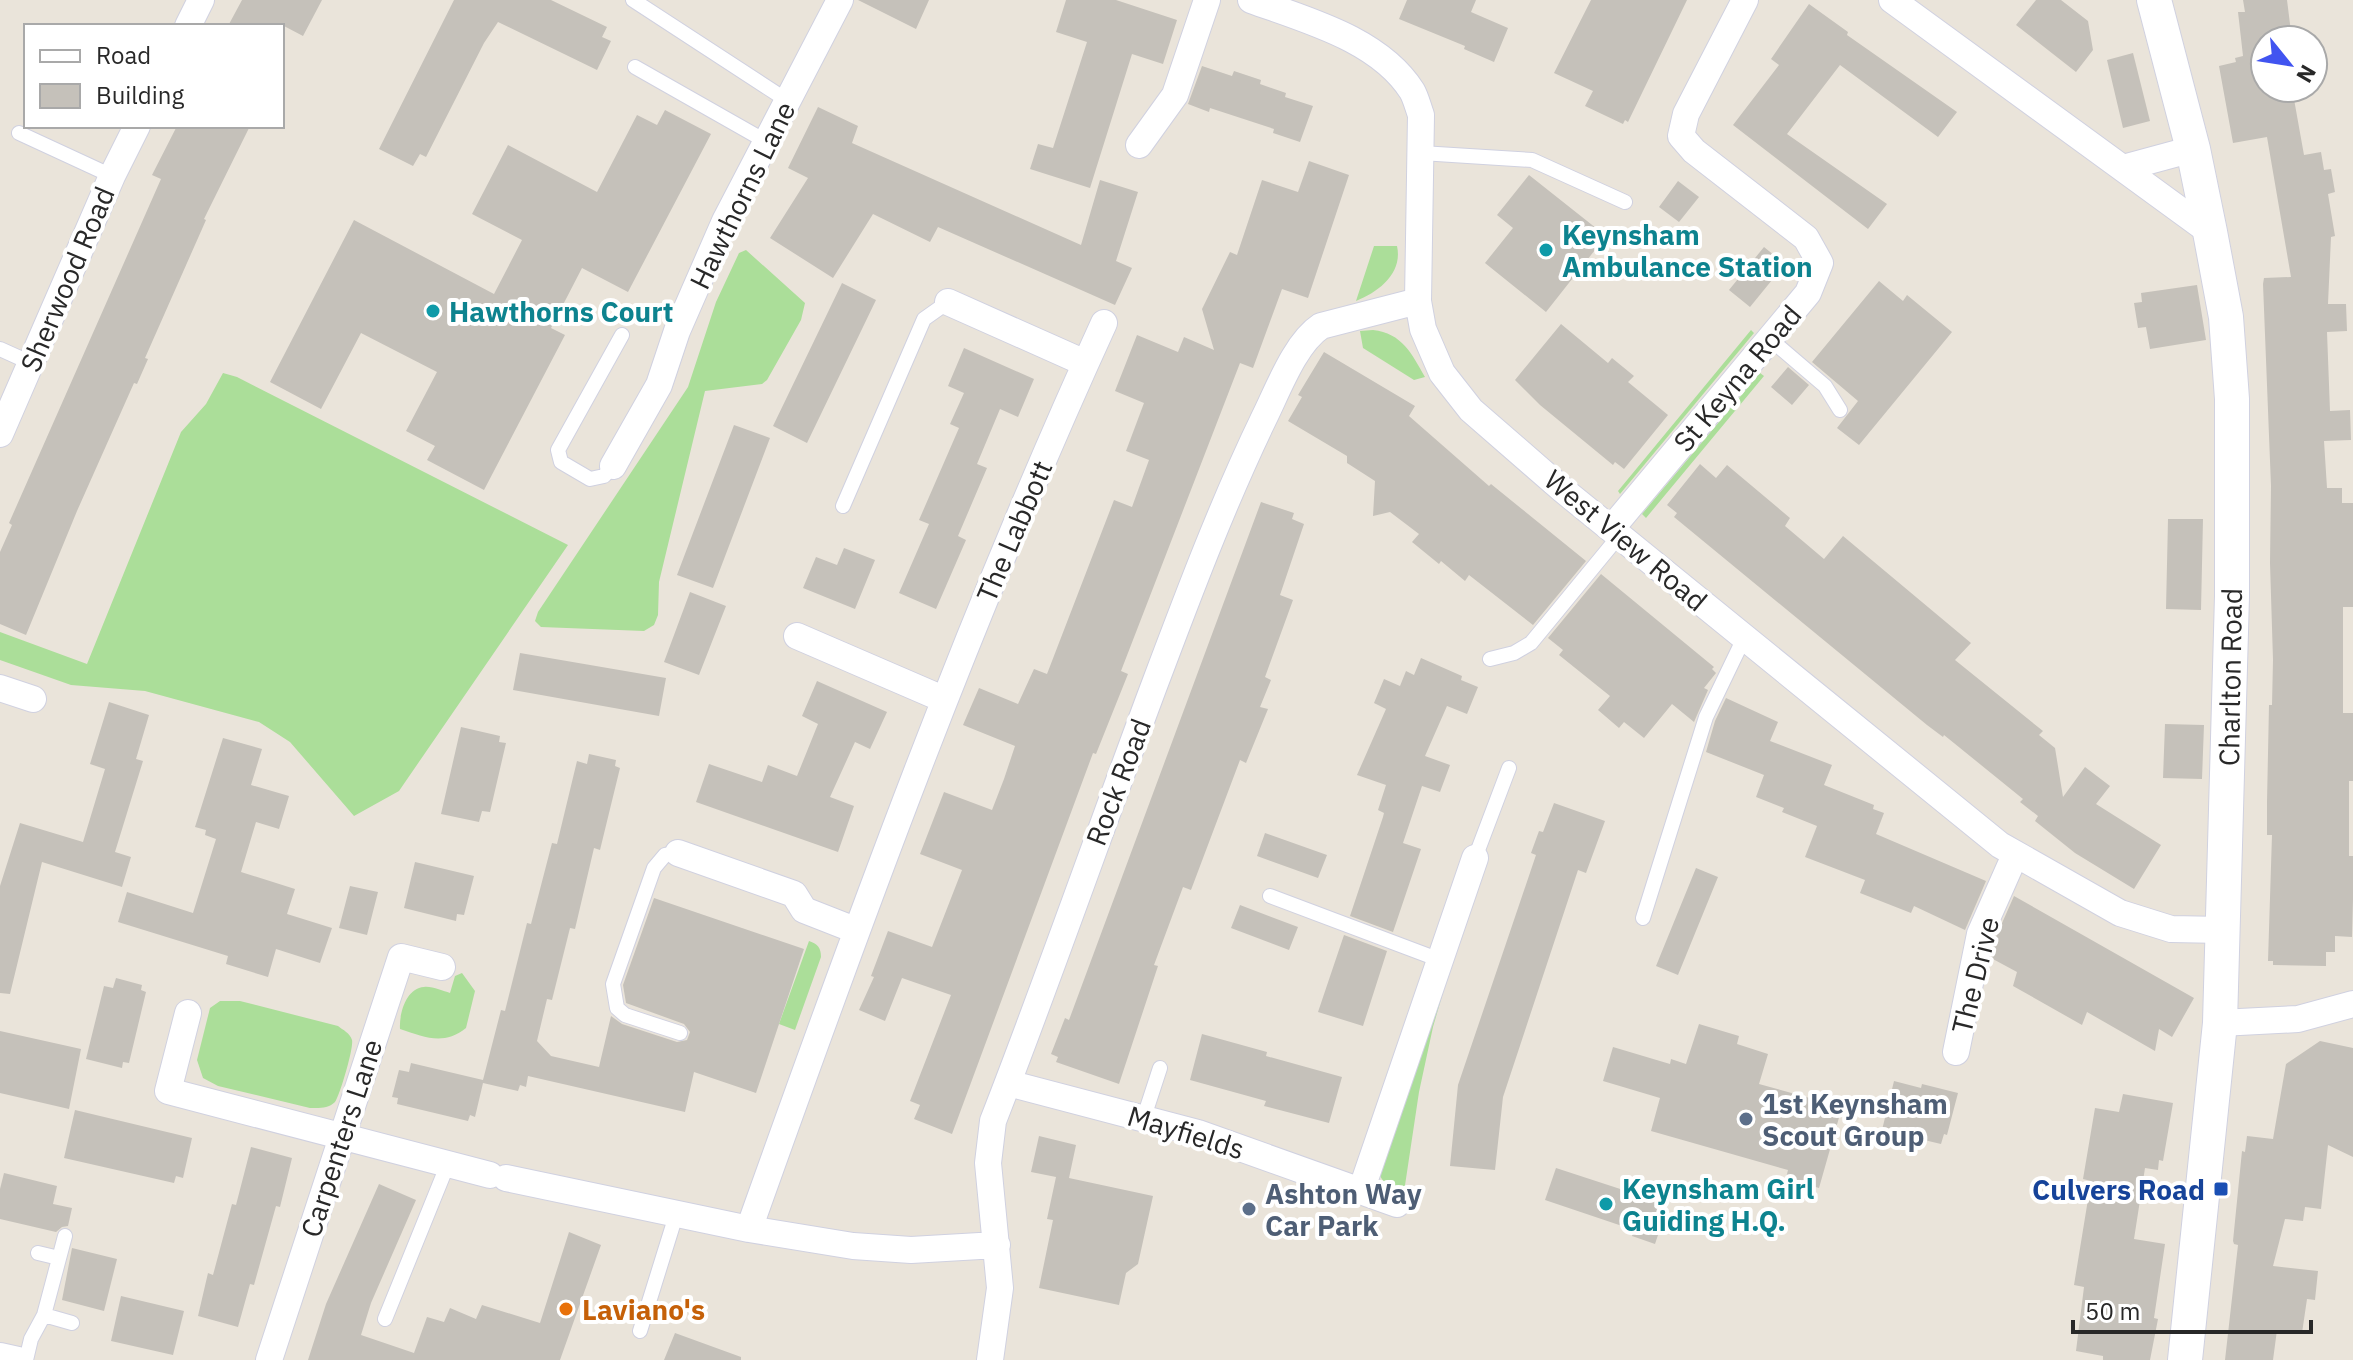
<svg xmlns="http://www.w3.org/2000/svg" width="2353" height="1360" viewBox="0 0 2353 1360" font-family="'IBM Plex Sans',sans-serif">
<rect width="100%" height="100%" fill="#eae4da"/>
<path fill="#abde99" d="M1374,246H1397C1403,273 1379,292 1356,301Z
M746,250L805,303L801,320L767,380L762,384L705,391L659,582L658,615L654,625L644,631L541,627L535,621L538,612L688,387L716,302L739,253Z
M1373,330C1402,333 1412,354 1425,377L1414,380L1363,348L1360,331Z
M1751,330L1754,333L1620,494L1618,491Z
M223,373L237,377L568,545L399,791L354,816L290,742L259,722L145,691L71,685L0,660V632L87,664L181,432L206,404Z
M1760,373L1764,376L1646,518L1642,514Z
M809,941C818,944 821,948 821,957L795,1030L779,1024Z
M1451,965L1433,1027L1419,1092L1404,1192C1391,1187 1382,1185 1378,1170Z
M462,973L475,991L466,1028C443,1046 425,1037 400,1029C399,1014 406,988 424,987C432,986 443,991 450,993L455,976Z
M220,1001H240L338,1026C343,1030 350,1033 352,1040C354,1047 340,1095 335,1102C328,1109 319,1108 310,1108L218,1086L203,1078L197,1060L210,1008Z"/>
<path fill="#c5c1ba" d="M242,0H322L303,36L284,26H228Z
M454,0H551L607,27L602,37L611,41L597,70L498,22L484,43L426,157L420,154L413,166L379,149Z
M858,0H929L916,29Z
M1066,0H1116L1177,20L1163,64L1132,54L1090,188L1030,169L1038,144L1053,148L1087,42L1056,32Z
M1407,0H1476L1471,12L1508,28L1494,62L1464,49L1465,46L1399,19Z
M1591,0H1687L1628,122L1625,120L1623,124L1585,106L1593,91L1554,73Z
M2036,0H2061L2088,21L2093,50L2076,72L2016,25Z
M2243,0H2287L2291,32L2265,36V88H2292L2304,155L2321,152L2324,170L2331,169L2335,192L2328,194L2335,236L2331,237L2328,304H2346L2347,331L2327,332L2330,411L2350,410L2351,440L2324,441L2327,488H2342V503H2353V607H2343V713H2353V781H2349V856H2353V899L2352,937L2335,936V952H2326V966L2273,965V961H2268L2272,835H2267V802L2269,705H2272L2273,660L2270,563L2271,486L2263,284L2264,278L2291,277L2267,137L2233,143L2219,66L2236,62L2235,58L2243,56L2238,12H2245Z
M1809,4L1848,32L1847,35L1957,112L1938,137L1840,65L1787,134L1887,204L1868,229L1733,125L1779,65L1771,59Z
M2133,53L2150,121L2123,128L2107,60Z
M1202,66L1232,76L1234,71L1261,80L1260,84L1286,93L1285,97L1313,106L1300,142L1273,133L1274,129L1210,108L1209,112L1188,104Z
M818,107L858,126L852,143L1081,245L1100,180L1138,192L1116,261L1132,268L1115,305L938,227L930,242L873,214L833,278L770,238L808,178L788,168Z
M665,110L711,134L628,292L582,268L551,328L565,335L484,490L427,460L435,446L406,431L437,372L361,333L321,409L270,382L354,220L494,294L522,240L472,214L508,145L597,192L637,115L657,125Z
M177,126H250L204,219L206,220L145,358L148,359L137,384L134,383L77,511L26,635L0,624V552L12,525L9,523L161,179L152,175Z
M1309,161L1349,175L1308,298L1282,289L1253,368L1240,363L1121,671L1128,674L1096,754L1093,753L952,1134L914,1119L920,1105L910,1101L951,995L902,978L885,1021L859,1010L874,977L871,976L888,931L932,947L962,870L920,854L944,792L992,810L1004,779L1015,746L963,725L979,688L1018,704L1034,669L1047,674L1114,500L1132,507L1149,460L1126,451L1144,403L1115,391L1137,335L1178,352L1184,337L1214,350L1202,309L1230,252L1237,255L1262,180L1298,192Z
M1529,175L1606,236L1546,312L1485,263L1513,228L1497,215Z
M1678,181L1699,197L1679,222L1659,207Z
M1764,247L1785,264L1750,307L1729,290Z
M1879,281L1903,301L1907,295L1952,332L1859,445L1837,428L1858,401L1812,362Z
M842,283L876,300L807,443L773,426Z
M2197,285L2206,340L2150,349L2146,327L2138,328L2134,303L2142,302L2141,293Z
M1561,324L1608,363L1612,358L1634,376L1628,382L1668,415L1624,469L1615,462L1613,465L1540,405L1515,380Z
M964,348L1034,379L1018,417L1000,409L977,464L987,468L958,536L966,540L936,609L899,593L929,524L919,520L959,428L950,424L964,393L948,386Z
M1324,352L1415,406L1409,416L1489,486L1491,484L1586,561L1533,625L1469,575L1465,581L1441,561L1439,564L1412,542L1419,534L1390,512L1373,516L1375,481L1347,463V456L1288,421L1302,397L1298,395Z
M1788,367L1809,385L1792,405L1771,387Z
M734,425L770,438L713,588L677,575Z
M1700,464L1716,478L1727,465L1790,518L1785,526L1824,559L1843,536L1971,643L1955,660L2043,731L2039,735L2055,748L2063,797L2085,767L2110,786L2096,804L2161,845L2134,889L2075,853L2035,821L2038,816L2020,802L2023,799L1944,735L1943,737L1927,725L1674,517L1677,513L1667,505Z
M1261,502L1294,513L1292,519L1304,524L1280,595L1293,600L1265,677L1271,680L1260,707L1268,709L1246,763L1240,760L1191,890L1183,887L1154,965L1158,966L1119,1084L1056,1062L1058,1057L1051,1054L1065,1018L1069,1020Z
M2168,519H2203L2201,610L2166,609Z
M844,548L875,560L855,609L803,588L816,557L837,565Z
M1601,574L1714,667L1712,669L1716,673L1704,688L1708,690L1694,722L1672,704L1644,738L1624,722L1619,728L1598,710L1610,696L1559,655L1563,650L1548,638Z
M690,592L726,606L699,675L664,662Z
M520,653L666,678L659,716L513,690Z
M1421,658L1462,676L1461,680L1478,687L1467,714L1447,706L1425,756L1450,765L1440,792L1422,786L1403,843L1421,849L1393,932L1350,916L1383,817L1384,813L1378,810L1386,785L1357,775L1386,709L1374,703L1384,679L1400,686L1406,671L1414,675Z
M817,681L887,712L870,749L855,742L830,797L854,806L838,852L696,802L709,764L762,782L768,765L797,776L818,724L802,716Z
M1726,698L1778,722L1770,741L1832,765L1824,785L1874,805L1873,809L1884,813L1876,834L1986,881L1965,930L1914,906L1911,913L1860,893L1865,880L1805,857L1817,826L1782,812L1784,808L1756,797L1764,775L1706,752L1715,721Z
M109,702L149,715L136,759L143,761L115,852L131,857L122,887L42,862L10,994L0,993V886L20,823L83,842L105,769L90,764Z
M2165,724L2204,725L2202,779L2163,778Z
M461,727L500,736L499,742L506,743L490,812L482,811L479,822L441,814Z
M223,738L262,749L251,785L289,796L279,829L256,822L241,872L295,889L287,914L332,928L320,963L276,949L268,977L226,964L228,956L118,922L127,892L193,913L216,839L205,835L206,830L195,827Z
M589,754L616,760L615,766L620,768L600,850L594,848L575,929L570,928L552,1000L547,999L537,1041L551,1056L599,1067L611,1016L622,1024L677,1042L687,1040L690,1032L684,1024L626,1003L623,985L654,898L804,949L756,1093L694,1072L685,1112L528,1076L526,1087L520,1085L518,1091L483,1083L475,1117L470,1115L468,1121L397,1104L398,1098L392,1097L399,1070L409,1072L411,1063L483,1080L501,1010L505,1011L527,923L531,924L552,843L557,844L577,761L587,764Z
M1554,803L1605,821L1586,873L1578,870L1503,1097L1495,1170L1450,1166L1458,1085L1536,855L1531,853L1539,831L1543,832Z
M1265,833L1327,855L1318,878L1257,856Z
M415,862L474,876L464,915L457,914L456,921L404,908Z
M1696,868L1718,877L1678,975L1656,966Z
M350,886L378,892L367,935L339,928Z
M2014,896L2194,998L2172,1037L2159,1029L2155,1051L2087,1012L2082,1025L2013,986L2017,972L1991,958L1995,939Z
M1240,905L1298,927L1289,950L1231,928Z
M1344,935L1387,951L1363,1026L1318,1012Z
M116,978L142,985L141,990L146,992L129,1063L123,1062L122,1068L86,1059L104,986L113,988Z
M1699,1024L1739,1036L1737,1044L1768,1054L1759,1084L1842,1107L1819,1188L1786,1178L1788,1170L1651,1131L1660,1098L1603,1081L1613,1047L1670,1064L1671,1059L1686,1064Z
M0,1031L81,1049L69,1109L0,1093Z
M1202,1034L1267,1052L1266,1056L1342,1077L1329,1123L1264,1106L1266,1101L1190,1080Z
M2320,1041L2353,1048V1157L2328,1145L2321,1209L2305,1207L2303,1221L2285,1219L2273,1266L2318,1271L2315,1300L2307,1299L2302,1333L2277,1330L2273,1360H2225L2238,1245L2234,1244L2233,1241L2242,1151L2245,1152L2247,1136L2273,1139L2286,1064Z
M1894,1081L1921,1088L1922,1084L1958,1093L1947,1135L1944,1134L1941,1144L1882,1130Z
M2123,1094L2173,1103L2163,1161L2159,1160L2158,1170L2145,1168L2134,1239L2165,1244L2154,1318L2158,1319L2150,1360H2103V1356L2076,1351L2084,1287L2074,1285L2091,1181L2083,1179L2095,1108L2119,1112Z
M75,1110L192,1138L183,1178L176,1176L174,1183L64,1158Z
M1039,1136L1076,1145L1069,1178L1153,1196L1138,1264L1126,1273L1119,1305L1039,1288L1053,1220L1047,1219L1056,1177L1031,1172Z
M251,1147L292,1158L280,1207L276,1206L254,1285L250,1284L238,1327L198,1316L208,1273L213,1275L232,1204L236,1205Z
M1556,1168L1657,1201L1654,1207L1666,1211L1655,1244L1632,1236L1634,1230L1545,1200Z
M4,1173L57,1186L53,1204L72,1208L68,1226L62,1227L56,1232L0,1219V1189Z
M379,1184L416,1200L371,1303L361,1335L414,1353L427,1317L444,1322L450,1308L476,1319L482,1305L540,1323L569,1232L601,1245L560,1360H308L326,1304Z
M72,1248L117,1259L104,1311L62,1300Z
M121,1296L184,1311L173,1355L111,1341Z
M675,1333L741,1357V1360H664Z"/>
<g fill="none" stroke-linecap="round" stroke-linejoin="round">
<defs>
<path id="service" d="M633,0L788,101
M635,67L767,142
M19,133L112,176
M1421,153L1532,160L1625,202
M1770,339L1825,386L1840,410
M0,349L31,363
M613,466L604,476L590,479L561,462L558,450L622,335
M843,506L924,319L948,302
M1490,659L1514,653L1531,643L1619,536
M678,853L665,855L654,868L613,984L617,1008L625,1015L680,1033
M1475,858L1509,768
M1270,896L1440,960
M1643,918L1706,717L1744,638
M1144,1117L1160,1068
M38,1253L59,1258
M44,1315L72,1323
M385,1319L447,1166
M640,1331L677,1212
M26,1360L31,1339L44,1315L65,1236"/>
<path id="minor" d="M1251,0C1306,20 1379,39 1412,91C1416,98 1418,107 1421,115L1418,301L1423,329L1442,373L1471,410L1563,490L2000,845L2120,913L2171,929L2223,930
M1892,0L2210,232
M188,26L201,0
M1139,145L1175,95L1207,0
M2123,168L2193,149
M948,302L1085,363
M0,434L112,176L137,126
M613,466L659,385L677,331L725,221L840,0
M1611,529L1808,293L1820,263L1806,238L1694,151L1681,136L1686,114L1745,0
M797,636L943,699
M0,688L33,699
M678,853L794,894L804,910L855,930
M188,1013L168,1091L490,1175
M2220,1023L2298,1019L2353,1004
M1956,1052L1980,934L2015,855
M1008,1083L1198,1133L1397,1204
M506,1178L749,1229L853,1246L911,1250L997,1245
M1361,1191L1475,858
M749,1229C858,923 969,618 1104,323
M0,1356L18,1360
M269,1360L401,957L442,967
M990,1360L1000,1288L988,1163L993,1121C1048,980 1098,836 1151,694C1186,601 1221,507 1264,418C1278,390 1295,343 1321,326L1418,301"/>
<path id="tertiary" d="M2154,0L2193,149L2210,232L2226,317L2232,399V596L2220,1023L2185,1360"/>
</defs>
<use href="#service" stroke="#d0d1e0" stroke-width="16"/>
<use href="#minor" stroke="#d0d1e0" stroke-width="28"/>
<use href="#tertiary" stroke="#d0d1e0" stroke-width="36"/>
<use href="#service" stroke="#fff" stroke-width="14"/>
<use href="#minor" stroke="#fff" stroke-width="26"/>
<use href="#tertiary" stroke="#fff" stroke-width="34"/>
</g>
<g fill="#0f9aa8" stroke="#fff" stroke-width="3">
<circle cx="1546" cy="250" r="8"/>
<circle cx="433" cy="311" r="8"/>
<circle cx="1606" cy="1204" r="8"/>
</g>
<g fill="#5c6f8a" stroke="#fff" stroke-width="3">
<circle cx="1746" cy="1119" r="8"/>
<circle cx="1249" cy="1209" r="8"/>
</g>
<rect fill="#1a4fb4" stroke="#fff" stroke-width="3" x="2213" y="1181" width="16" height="16" rx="4"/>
<circle fill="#e8710a" stroke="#fff" stroke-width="3" cx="566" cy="1309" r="8"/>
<g text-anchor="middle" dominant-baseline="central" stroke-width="8" stroke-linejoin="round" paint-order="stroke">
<g font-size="28" fill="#282828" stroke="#fff">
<text transform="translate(742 195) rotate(-64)">Hawthorns Lane</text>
<text transform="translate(67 279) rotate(-67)">Sherwood Road</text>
<text transform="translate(1737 378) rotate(-50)">St Keyna Road</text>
<text transform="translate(1014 531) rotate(-67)">The Labbott</text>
<text transform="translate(1626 540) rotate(40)">West View Road</text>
<text transform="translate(2230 677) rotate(-89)">Charlton Road</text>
<text transform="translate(1118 782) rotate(-69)">Rock Road</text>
<text transform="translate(1975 975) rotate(-76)">The Drive</text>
<text transform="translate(1186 1132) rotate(17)">Mayfields</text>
<text transform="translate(341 1138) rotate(-72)">Carpenters Lane</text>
</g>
<g font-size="28" font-weight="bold" fill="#0d838f" stroke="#fff" text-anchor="start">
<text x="1562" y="234">Keynsham<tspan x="1562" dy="32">Ambulance Station</tspan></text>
<text x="449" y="311">Hawthorns Court</text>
<text x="1622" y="1188">Keynsham Girl<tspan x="1622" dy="32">Guiding H.Q.</tspan></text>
</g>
<g font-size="28" font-weight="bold" fill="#4e5e75" stroke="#fff" text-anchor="start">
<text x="1762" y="1103">1st Keynsham<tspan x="1762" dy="32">Scout Group</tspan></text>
<text x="1265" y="1193">Ashton Way<tspan x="1265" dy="32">Car Park</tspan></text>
</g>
<g font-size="28" font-weight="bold" fill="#164399" stroke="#fff" text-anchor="end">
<text x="2205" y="1189">Culvers Road</text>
</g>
<g font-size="28" font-weight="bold" fill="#c56008" stroke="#fff" text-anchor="start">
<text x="582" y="1309">Laviano's</text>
</g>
</g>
<rect x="24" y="24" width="260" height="104" fill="#ffffff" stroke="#a9a9a9" stroke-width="2"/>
<rect x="40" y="50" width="40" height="12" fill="#ffffff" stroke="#a9a9a9" stroke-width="2"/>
<text x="96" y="64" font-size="24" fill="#282828">Road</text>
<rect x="40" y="84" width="40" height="24" fill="#c5c1ba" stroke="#a9a9a9" stroke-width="2"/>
<text x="96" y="104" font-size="24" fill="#282828">Building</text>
<g transform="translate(2289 64) rotate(120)"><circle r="38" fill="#ffffff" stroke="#a9a9a9" stroke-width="2"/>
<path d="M0-6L14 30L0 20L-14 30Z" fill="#4154f0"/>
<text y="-12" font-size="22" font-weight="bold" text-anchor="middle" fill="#282828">N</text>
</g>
<path d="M2073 1320v12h238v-12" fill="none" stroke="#282828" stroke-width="4"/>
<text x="2085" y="1320" font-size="24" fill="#282828" stroke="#ffffff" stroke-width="6" paint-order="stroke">50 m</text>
</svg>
